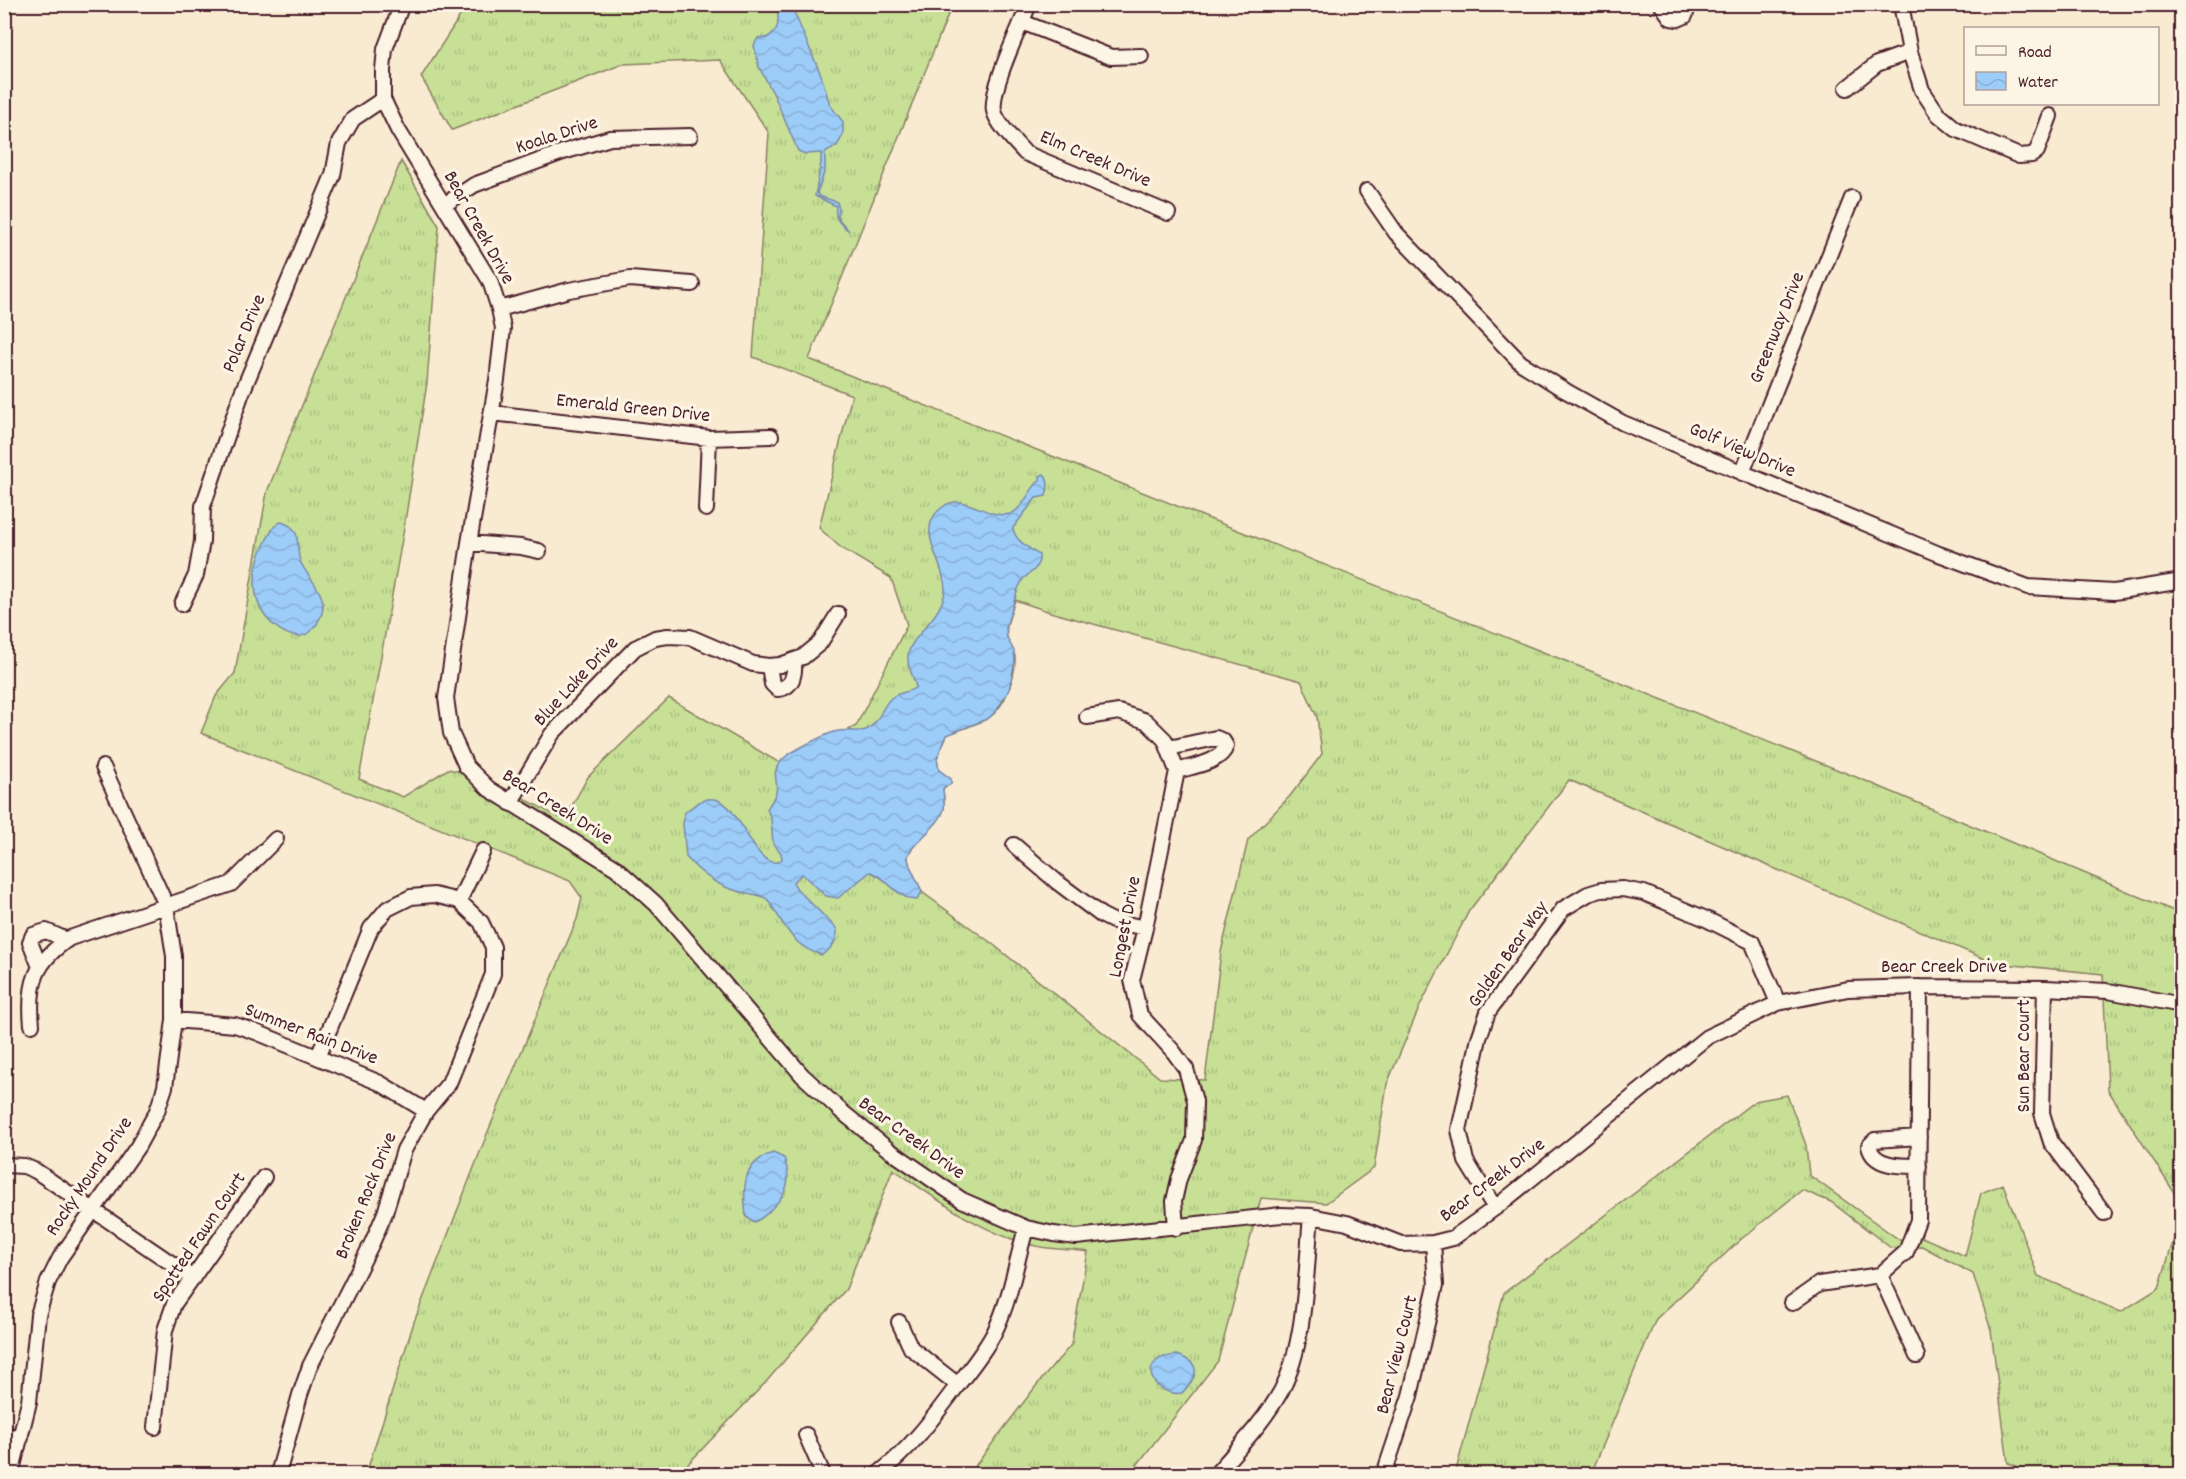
<svg xmlns="http://www.w3.org/2000/svg" width="2186" height="1479" viewBox="0 0 2186 1479" font-family="Dekko,sans-serif">
<defs>
<pattern id="grass-tufts" width="24" height="20" patternUnits="userSpaceOnUse" patternTransform="scale(1.5)"><rect width="24" height="20" fill="#c7e096"/><path d="M3 7l-1-3M5 7V3M7 7l1-3M15 17l-1-3M17 17v-4M19 17l1-3" fill="none" stroke="#acc081"/></pattern>
<pattern id="water-waves" width="16" height="10" patternUnits="userSpaceOnUse" patternTransform="scale(1.5)"><rect width="16" height="10" fill="#9cccf8"/><path d="M0 5q4-4 8 0t8 0" fill="none" stroke="#88afd5"/></pattern>
</defs>
<rect width="100%" height="100%" fill="#f9ebd2"/>
<filter id="ink" filterUnits="userSpaceOnUse"><feTurbulence type="fractalNoise" baseFrequency=".0167" numOctaves="2"/><feDisplacementMap in="SourceGraphic" scale="12" xChannelSelector="R" yChannelSelector="G"/><feConvolveMatrix kernelMatrix="1 2 1 2 8 2 1 2 1" color-interpolation-filters="sRGB"/></filter>
<g filter="url(#ink)">
<path fill="url(#grass-tufts)" stroke="#888060" stroke-width="1.5" fill-rule="evenodd" d="M467,5H952L809,359L1866,781L2181,914V1203L2108,1090L2103,974L1994,963L1569,780L1469,911L1420,1006L1387,1084L1374,1168L1326,1203L1261,1198L1218,1361L1130,1474H969L1036,1386L1071,1345L1088,1252C1071,1249 1053,1250 1036,1246C983,1235 937,1199 893,1169L846,1289L766,1382L685,1467L647,1474H595L548,1471L546,1474H366L414,1322L487,1134L577,919L582,898L570,881L201,733L216,696L235,673L267,492L401,161L439,226L427,383L403,534L359,779L403,797L448,769C493,777 525,800 564,820L588,777L669,698L783,765L856,726L907,625L891,578L841,548L819,528L852,395L753,357L769,133L720,60L623,64L452,130L421,77ZM1015,600L1050,612L1301,681L1317,717L1322,754L1290,796L1248,840L1221,952L1205,1080L1160,1078L990,942L922,892C919,883 907,864 908,857C908,845 942,825 944,808C945,802 943,794 943,788L951,784V779L939,770L937,758L947,735C957,731 984,722 990,717C1006,705 1016,676 1015,657C1014,651 1010,646 1008,640C1003,628 1012,612 1015,600Z
M1787,1095L1806,1145L1809,1175L1901,1241L1922,1237L1965,1256L1981,1193L2003,1184L2038,1276L2121,1312L2159,1288L2181,1216V1474H2037L2008,1463L1991,1330L1973,1274L1922,1246L1891,1248L1831,1202L1802,1190L1740,1240L1656,1319L1591,1474H1455L1504,1293L1755,1101Z"/>
<path fill="url(#water-waves)" stroke="#7b87a6" stroke-width="1.5" d="M777,5H791L821,75L830,105L843,122V135L837,146L825,153V170L817,193L819,196L837,202L839,208L838,218L849,231C839,223 834,219 836,206L815,196L821,163V153L805,154L798,151L774,95L759,67L754,45L758,38H766C782,29 778,20 777,5Z
M1044,474C1049,479 1048,489 1046,496L1036,498L1013,528C1014,540 1029,548 1039,555V561L1035,569L1023,579L1018,589L1006,627L1007,638L1014,651L1015,661L1009,690L997,710L989,718L947,735L937,758L939,770L951,779V784L943,788C943,794 945,802 944,808C942,825 908,846 908,857C907,864 919,883 922,892L917,900C896,899 888,877 870,872L838,898L826,896L802,874L793,882L797,889L837,929C837,942 833,947 822,955C791,947 785,924 767,899C758,893 745,894 734,890C716,885 698,871 686,857L683,824L685,812C690,809 695,804 701,801C739,784 748,867 778,862L782,859L781,853L773,844L771,819L767,809C770,804 775,797 776,792C779,781 770,774 781,761C787,753 827,733 838,731C847,729 857,733 866,730C880,723 881,707 891,698C898,692 909,693 916,687C914,677 907,667 908,657C908,637 943,618 945,590C946,562 911,529 944,506C965,492 988,520 1010,514C1023,510 1029,489 1040,480V476Z
M281,522C306,529 293,547 301,563C311,584 335,598 316,625C312,630 308,635 301,636C291,637 284,633 276,627C248,606 251,567 267,539C271,532 273,525 281,522Z
M773,1153L784,1158C791,1178 789,1192 773,1207C767,1214 763,1218 754,1222L746,1217C743,1189 741,1163 773,1153Z
M1177,1355C1204,1364 1197,1377 1182,1393C1161,1397 1139,1373 1159,1359C1164,1356 1171,1356 1177,1355Z"/>
<g fill="none" stroke-linecap="round" stroke-linejoin="round">
<defs>
<path id="minor" d="M402,4L385,49L383,70V99L398,130L490,281L499,309L503,328L497,380L469,543L446,698L451,733L466,766L489,789L616,868L656,904L802,1075L841,1111L889,1150L962,1200L1026,1228L1054,1234L1076,1237L1281,1215L1311,1216L1347,1223L1401,1244L1433,1243L1453,1238L1495,1208L1707,1037L1778,1003L1848,989L1920,987L2045,988L2108,991L2182,1005
M1029,4C1020,28 990,88 994,111C997,124 1016,143 1025,153L1168,213
M1661,4L1671,18L1678,19L1685,16L1689,4
M1901,4L1910,52L1922,90L1938,114L1956,129L2019,156L2032,155L2037,151L2050,116
M1022,22L1111,57L1141,56
M1847,88L1877,64L1910,52
M1367,191L1396,233L1521,363L1566,391L1623,423L1939,554L2028,587L2114,592L2182,581
M444,205L474,185L563,152L610,138L690,136
M499,309L569,290L630,279L692,284
M492,413L709,438L771,436
M1742,473L1852,198
M706,509L709,438
M469,543L521,547L539,551
M182,604L196,575L202,541L203,506L241,395L333,175L339,143L353,119L383,99
M769,666L772,684L777,689C793,688 795,674 794,661
M1087,717L1119,712L1146,721L1165,740L1177,771L1145,928L1132,980L1140,1015L1173,1051L1186,1069L1195,1101L1194,1140L1179,1179L1174,1201L1176,1228
M1169,748L1216,738L1223,741L1226,746C1221,763 1192,766 1177,771
M510,803L552,734L635,648L655,638L668,636L690,637L753,664L769,666L780,665L803,657L820,643L838,614
M1014,845L1057,882L1101,915L1113,921L1145,928
M459,901L483,851
M40,967L30,942L33,935L46,931L67,940
M2045,988L2042,1113L2051,1142L2104,1213
M174,1020L235,1025L256,1032L380,1083L426,1111
M32,1025C28,984 35,961 70,938L231,884L276,839
M4,1165L24,1166L36,1171L193,1278
M1919,1166C1902,1166 1873,1167 1869,1146L1875,1140L1919,1137
M1495,1208L1466,1161L1459,1130L1479,1038L1488,1012L1563,909L1588,894L1601,890L1623,889L1644,893L1706,919L1752,942L1778,1003
M1880,1275L1917,1356
M1792,1303L1819,1284L1880,1275L1906,1252L1918,1220L1920,987
M899,1322L911,1348L958,1385
M155,1427L165,1330L174,1304L264,1177
M4,1434L21,1438
M806,1435L823,1474
M11,1474L29,1402L38,1315L48,1282L60,1258L138,1146L157,1111L165,1087L174,1020V956L166,905L103,767
M278,1474L300,1395L310,1366L372,1243L385,1213L404,1150L426,1111L449,1083L493,974V947L481,922L459,901L434,895L411,897L387,909L371,928L318,1057
M878,1474C909,1450 931,1421 954,1390C968,1371 983,1354 994,1333C1010,1301 1016,1263 1026,1228
M1216,1474C1238,1448 1264,1422 1281,1391C1306,1345 1306,1269 1311,1216
M1384,1474L1410,1396L1436,1285L1433,1243"/>
</defs>
<use href="#minor" stroke="#4a1f2b" stroke-width="18"/>
<use href="#minor" stroke="#fcf5e5" stroke-width="14"/>
</g>
</g>
<g text-anchor="middle" dominant-baseline="central" stroke-width="6" stroke-linejoin="round" paint-order="stroke">
<g font-size="20" fill="#4a1f2b" stroke="#fcf5e5">
<text transform="translate(557 136) rotate(-18)">Koala Drive</text>
<text transform="translate(1095 160) rotate(23)">Elm Creek Drive</text>
<text transform="translate(478 228) rotate(61)">Bear Creek Drive</text>
<text transform="translate(1778 328) rotate(-68)">Greenway Drive</text>
<text transform="translate(245 334) rotate(-67)">Polar Drive</text>
<text transform="translate(633 409) rotate(6)">Emerald Green Drive</text>
<text transform="translate(1742 451) rotate(23)">Golf View Drive</text>
<text transform="translate(577 682) rotate(-47)">Blue Lake Drive</text>
<text transform="translate(557 808) rotate(32)">Bear Creek Drive</text>
<text transform="translate(1126 927) rotate(-79)">Longest Drive</text>
<text transform="translate(1509 955) rotate(-55)">Golden Bear Way</text>
<text x="1944" y="968">Bear Creek Drive</text>
<text transform="translate(311 1035) rotate(21)">Summer Rain Drive</text>
<text transform="translate(2025 1056) rotate(-90)">Sun Bear Court</text>
<text transform="translate(911 1139) rotate(36)">Bear Creek Drive</text>
<text transform="translate(90 1177) rotate(-56)">Rocky Mound Drive</text>
<text transform="translate(1493 1181) rotate(-37)">Bear Creek Drive</text>
<text transform="translate(367 1196) rotate(-68)">Broken Rock Drive</text>
<text transform="translate(200 1238) rotate(-56)">Spotted Fawn Court</text>
<text transform="translate(1398 1355) rotate(-76)">Bear View Court</text>
</g>
</g>
<rect width="2186" height="1479" fill="none" stroke="#fcf5e5" stroke-width="24"/>
<rect x="12" y="12" width="2162" height="1455" fill="none" stroke="#4a1f2b" stroke-width="2" filter="url(#ink)"/>
<rect x="1964" y="27" width="195" height="78" fill="#fcf5e5" stroke="#b59f9b" stroke-width="1.5"/>
<rect x="1976" y="46" width="30" height="9" fill="#fcf5e5" stroke="#b59f9b" stroke-width="1.5"/>
<text x="2018" y="57" font-size="18" fill="#4a1f2b">Road</text>
<rect x="1976" y="72" width="30" height="18" fill="url(#water-waves)" stroke="#b59f9b" stroke-width="1.5"/>
<text x="2018" y="87" font-size="18" fill="#4a1f2b">Water</text>
</svg>
